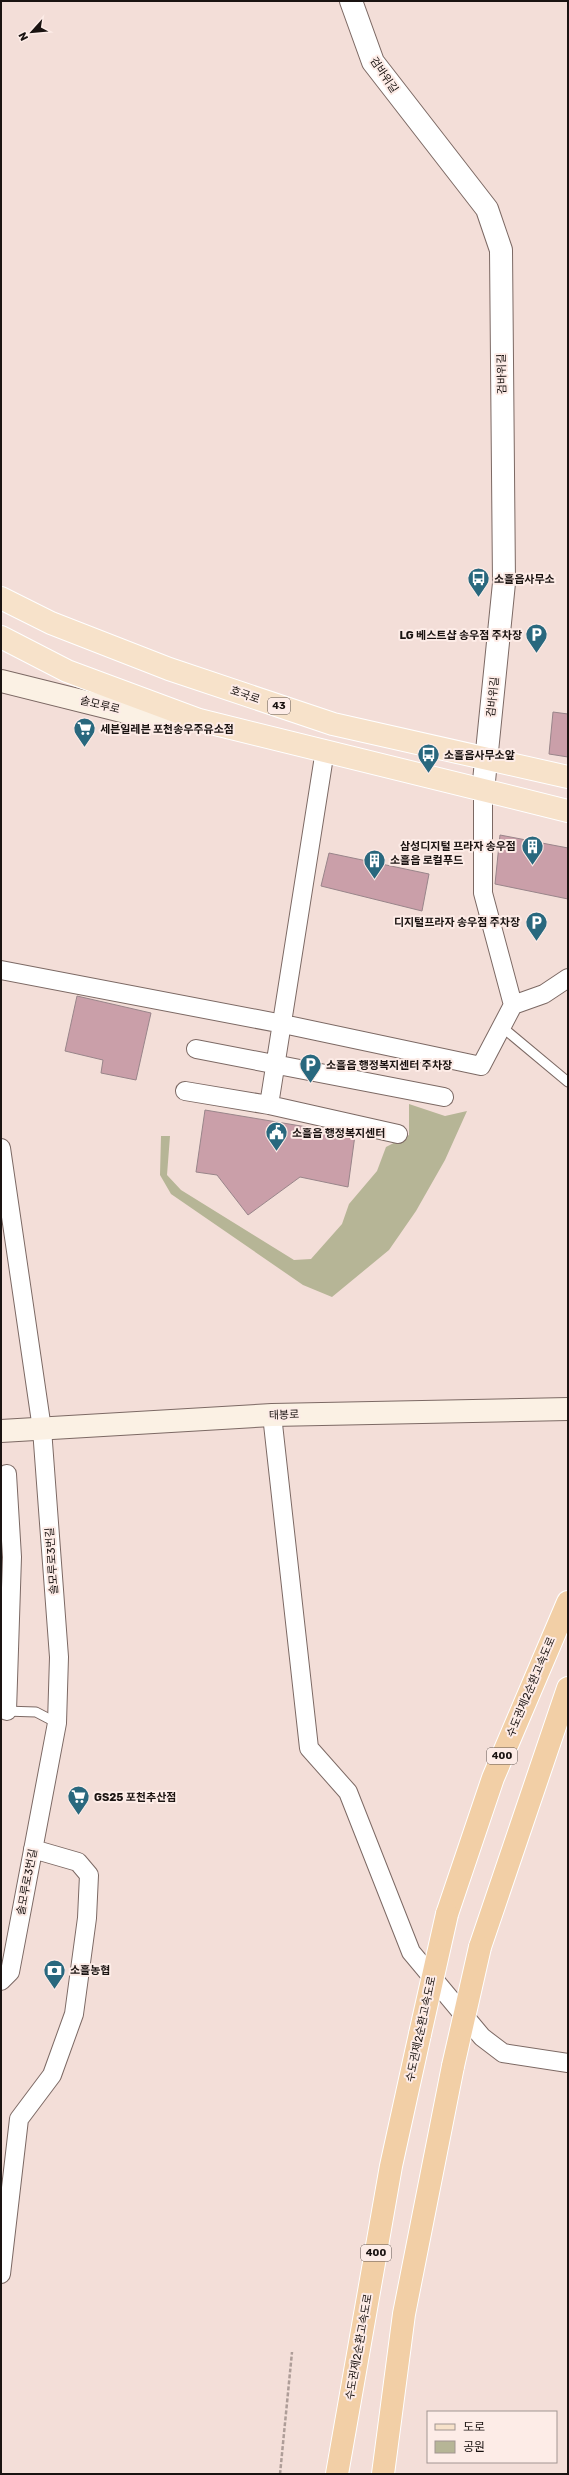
<svg xmlns="http://www.w3.org/2000/svg" width="569" height="2475" viewBox="0 0 569 2475" font-family="Rubik,'Noto Sans KR',sans-serif">
<rect width="100%" height="100%" fill="#f3ded8"/>
<path fill="#b6b596" d="M409,1104L445,1116L467,1111L445,1160L416,1211L389,1250L332,1297L303,1285L171,1194L160,1175L161,1136H170L167,1175L181,1190L294,1260L311,1259L342,1224L349,1204L377,1171L386,1147L409,1135Z"/>
<path fill="#ca9fa9" stroke="#99858a" d="M553,712L568,714V757L549,754Z
M500,835L568,848V899L495,884Z
M329,853L429,874L422,911L321,886Z
M77,996L151,1013L136,1080L101,1073L103,1060L65,1051Z
M205,1110L355,1135L348,1187L300,1177L248,1215L217,1175L196,1172Z"/>
<g fill="none" stroke-linecap="round" stroke-linejoin="round">
<defs>
<path id="service" d="M502,1027L568,1082
M5,1711L36,1712L57,1723"/>
<path id="minor" d="M325,750L269,1105L398,1134
M1,970L283,1024L481,1066L513,1005L483,893V791
M513,1005L544,994L568,978
M196,1049L444,1097
M185,1091L269,1105
M1,1148L42,1429L59,1657L57,1723L10,1972L1,1981
M272,1415L309,1748L348,1792L411,1952L482,2037L503,2053L568,2063
M7,1474L12,1557L7,1711
M1,2274L19,2119L52,2075L74,2014L87,1918L89,1875L78,1862L33,1849"/>
<path id="tertiary" d="M351,1L373,62L487,209L501,250L504,583L483,791"/>
<path id="secondary" d="M1,681L154,719L195,720
M1,1431L272,1415L568,1409"/>
<path id="primary" d="M1,598L51,623L169,669L333,724L568,777
M1,637L67,671L199,720L568,811"/>
<path id="motorway" d="M447,1914L493,1778L568,1602
M480,1947L568,1688
M337,2474L391,2166L420,2034
M383,2474L404,2314L453,2066"/>
</defs>
<use href="#service" stroke="#7c6964" stroke-width="11"/>
<use href="#minor" stroke="#7c6964" stroke-width="20"/>
<use href="#tertiary" stroke="#7c6964" stroke-width="24"/>
<use href="#secondary" stroke="#7c6964" stroke-width="24"/>
<use href="#primary" stroke="#fff" stroke-width="24"/>
<use href="#motorway" stroke="#fff" stroke-width="24"/>
<path stroke="#ae9d98" stroke-width="2.5" stroke-dasharray="4 2" stroke-linecap="butt" d="M280,2474L292,2352"/>
<use href="#service" stroke="#fff" stroke-width="9"/>
<use href="#minor" stroke="#fff" stroke-width="18"/>
<use href="#tertiary" stroke="#fff" stroke-width="22"/>
<use href="#secondary" stroke="#fbf1e4" stroke-width="22"/>
<use href="#primary" stroke="#f7e2ca" stroke-width="22"/>
<use href="#motorway" stroke="#f2cfa6" stroke-width="22"/>
<defs>
<path id="motorway-bridge" d="M420,2034L447,1914
M453,2066L480,1947"/>
</defs>
<use href="#motorway-bridge" stroke="#fff" stroke-width="24" stroke-linecap="butt"/>
<use href="#motorway-bridge" stroke="#f2cfa6" stroke-width="22"/>
</g>
<defs>
<symbol id="bus-pin" viewBox="-11 -11 22 30"><path d="M0 17L-7.5 6A9.5 9.5 0 1 1 7.5 6Z" fill="#29687e" stroke="#fdece7"/><path d="M-5-6H5V4H4V6H2V4H-2V6H-4V4H-5ZM-3.5-4V0h7V-4ZM-3.5 1.2v1.5H-2V1.2ZM2 1.2v1.5H3.5V1.2Z" fill="#fff"/></symbol>
<symbol id="parking-pin" viewBox="-11 -11 22 30"><path d="M0 17L-7.5 6A9.5 9.5 0 1 1 7.5 6Z" fill="#29687e" stroke="#fdece7"/><path d="M-3.5-5.5H1a3.5 3.5 0 0 1 0 7H-1V5.5H-3.5ZM-1-3.4V-.6H.8a1.4 1.4 0 0 0 0-2.8Z" fill="#fff"/></symbol>
<symbol id="supermarket-pin" viewBox="-11 -11 22 30"><path d="M0 17L-7.5 6A9.5 9.5 0 1 1 7.5 6Z" fill="#29687e" stroke="#fdece7"/><path d="M-6-5.5h2.5l.6 2H6L4.5 2H-2.5L-4.4-4H-6ZM-1.5 3.2a1.3 1.3 0 1 0 .1 0ZM3 3.2a1.3 1.3 0 1 0 .1 0Z" fill="#fff"/></symbol>
<symbol id="building-pin" viewBox="-11 -11 22 30"><path d="M0 17L-7.5 6A9.5 9.5 0 1 1 7.5 6Z" fill="#29687e" stroke="#fdece7"/><path d="M-4-6H4V6H1V3H-1V6H-4ZM-2.5-4.3h1.7v1.8h-1.7ZM.8-4.3h1.7v1.8H.8ZM-2.5-1h1.7V.8h-1.7ZM.8-1h1.7V.8H.8Z" fill="#fff"/></symbol>
<symbol id="civic-pin" viewBox="-11 -11 22 30"><path d="M0 17L-7.5 6A9.5 9.5 0 1 1 7.5 6Z" fill="#29687e" stroke="#fdece7"/><path d="M-.6-6.5H3V-4.5H.6V-3L4-1V1h2V6H-6V1h2V-1L-.6-3ZM-1.2 2.5V6h2.4V2.5Z" fill="#fff"/></symbol>
<symbol id="bank-pin" viewBox="-11 -11 22 30"><path d="M0 17L-7.5 6A9.5 9.5 0 1 1 7.5 6Z" fill="#29687e" stroke="#fdece7"/><path d="M-6-4H6V4H-6ZM0-2.3a2.3 2.3 0 1 0 0 4.6a2.3 2.3 0 1 0 0-4.6Z" fill="#fff"/></symbol>
</defs>
<g fill-rule="evenodd">
<use href="#bus-pin" x="466" y="566" width="25" height="34"/>
<use href="#parking-pin" x="524" y="622" width="25" height="34"/>
<use href="#supermarket-pin" x="72" y="716" width="25" height="34"/>
<use href="#bus-pin" x="416" y="742" width="25" height="34"/>
<use href="#building-pin" x="520" y="834" width="25" height="34"/>
<use href="#building-pin" x="362" y="848" width="25" height="34"/>
<use href="#parking-pin" x="524" y="910" width="25" height="34"/>
<use href="#parking-pin" x="298" y="1052" width="25" height="34"/>
<use href="#civic-pin" x="264" y="1120" width="25" height="34"/>
<use href="#supermarket-pin" x="66" y="1784" width="25" height="34"/>
<use href="#bank-pin" x="42" y="1958" width="25" height="34"/>
</g>
<g text-anchor="middle" dominant-baseline="central" stroke-width="4" stroke-linejoin="round" paint-order="stroke">
<g fill="#fdece7" stroke="#5e5451" stroke-width="1">
<rect x="268" y="698" width="22" height="16" rx="3"/>
<rect x="487" y="1748" width="30" height="16" rx="3"/>
<rect x="361" y="2245" width="30" height="16" rx="3"/>
</g>
<g font-size="10" font-weight="bold" fill="#1a1311">
<text x="279" y="706">43</text>
<text x="502" y="1756">400</text>
<text x="376" y="2253">400</text>
</g>
<g font-size="11" fill="#1a1311" stroke="#fdece7">
<text transform="translate(384 75) rotate(56)">검바위길</text>
<text transform="translate(502 374) rotate(-91)">검바위길</text>
<text transform="translate(245 695) rotate(19)">호국로</text>
<text transform="translate(493 697) rotate(-84)">검바위길</text>
<text transform="translate(100 705) rotate(14)">솔모루로</text>
<text transform="translate(284 1415) rotate(-2)">태봉로</text>
<text transform="translate(52 1561) rotate(-94)">솔모루로3번길</text>
<text transform="translate(531 1687) rotate(-67)">수도권제2순환고속도로</text>
<text transform="translate(27 1882) rotate(-79)">솔모루로3번길</text>
<text transform="translate(421 2029) rotate(-78)">수도권제2순환고속도로</text>
<text transform="translate(359 2347) rotate(-80)">수도권제2순환고속도로</text>
</g>
<g font-size="11" font-weight="bold" fill="#1a1311" stroke="#fdece7" text-anchor="start">
<text x="494" y="579">소흘읍사무소</text>
<text x="522" y="635" text-anchor="end">LG 베스트샵 송우점 주차장</text>
<text x="100" y="729">세븐일레븐 포천송우주유소점</text>
<text x="444" y="755">소흘읍사무소앞</text>
<text x="516" y="846" text-anchor="end">삼성디지털 프라자 송우점</text>
<text x="390" y="860">소흘읍 로컬푸드</text>
<text x="520" y="922" text-anchor="end">디지털프라자 송우점 주차장</text>
<text x="326" y="1065">소흘읍 행정복지센터 주차장</text>
<text x="292" y="1133">소흘읍 행정복지센터</text>
<text x="94" y="1797">GS25 포천추산점</text>
<text x="70" y="1970">소흘농협</text>
</g>
</g>
<rect width="569" height="2475" fill="none" stroke="#1a1311" stroke-width="4"/>
<rect x="427" y="2411" width="130" height="52" fill="#fdece7" stroke="#a29591"/>
<rect x="435" y="2424" width="20" height="6" fill="#f7e2ca" stroke="#a29591"/>
<text x="463" y="2431" font-size="12" fill="#1a1311">도로</text>
<rect x="435" y="2441" width="20" height="12" fill="#b6b596" stroke="#a29591"/>
<text x="463" y="2451" font-size="12" fill="#1a1311">공원</text>
<g transform="translate(32 32) rotate(243)" stroke="#fdece7" stroke-width="3" paint-order="stroke">
<path d="M0-3L7 15L0 10L-7 15Z" fill="#1a1311"/>
<text y="-6" font-size="11" font-weight="bold" text-anchor="middle" fill="#1a1311">N</text>
</g>
</svg>
